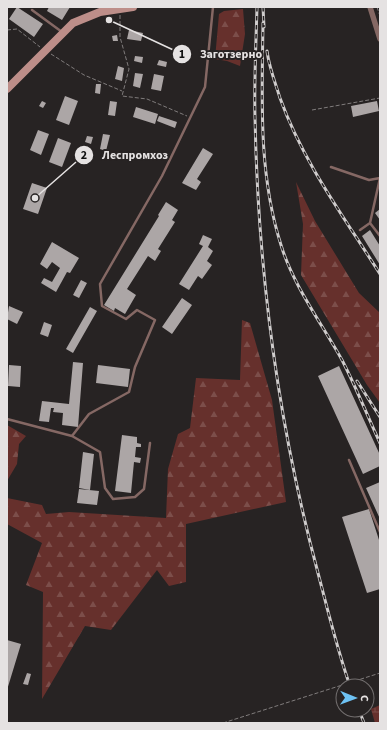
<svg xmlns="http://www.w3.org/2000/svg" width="387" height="730" viewBox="0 0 387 730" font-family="'Source Sans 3',sans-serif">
<defs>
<pattern id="forest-firs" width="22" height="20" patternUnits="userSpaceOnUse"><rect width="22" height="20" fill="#66302c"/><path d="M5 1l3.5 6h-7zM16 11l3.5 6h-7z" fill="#7c4e4a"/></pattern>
<pattern id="wetland-marsh" width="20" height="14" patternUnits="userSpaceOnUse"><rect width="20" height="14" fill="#66302c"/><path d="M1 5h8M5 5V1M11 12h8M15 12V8" fill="none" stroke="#7c4e4a"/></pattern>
</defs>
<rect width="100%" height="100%" fill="#272323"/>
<path fill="url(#forest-firs)" d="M243,9L245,34L240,66L227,61L215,59L219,14L224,11Z
M296,182L315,221L359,293L380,313V403L367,385L301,275L303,224Z
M242,320L250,323L272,400L286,502L186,524V582L169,586L157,570L111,630L85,626L42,699L43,592L26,585L42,543L7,524V498L42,505L46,514L69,512L166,518L168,469L178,434L190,428L196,378L240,380Z
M7,425L26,436L19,444L17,464L7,481Z"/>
<path fill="url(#wetland-marsh)" d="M380,705V723H375L371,709Z"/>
<path fill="#aca6a6" d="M17,7L43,24L34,37L9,19Z
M49,7H70L62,20L47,11Z
M129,30L143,33L141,41L127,39Z
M117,35L118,41H113L112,36Z
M135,56L143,57L142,63L134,61Z
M159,60L167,62L166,67L157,65Z
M118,66L124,68L122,81L115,79Z
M135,73L143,74L140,88L133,86Z
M154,74L164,76L161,91L151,89Z
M96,84H101L100,94L95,93Z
M65,96L78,101L69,125L56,120Z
M42,101L46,103L43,108L39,106Z
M110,101L117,102L115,116L108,115Z
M377,101L379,111L353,117L351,106Z
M136,107L158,114L155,124L133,117Z
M159,116L177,122L175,128L157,121Z
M38,130L49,134L41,155L30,150Z
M103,134L110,135L106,151L100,149Z
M87,136L93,137L91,144L85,142Z
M58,138L71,143L62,167L49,162Z
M203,148L213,154L197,179L201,182L196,190L182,183Z
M32,183L47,188L38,214L23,209Z
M166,202L178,210L172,220L175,222L158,249L161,251L155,261L148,256L127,289L136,295L125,314L115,308L114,311L104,305L159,216L158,215Z
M380,209V220L375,213Z
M370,230L380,246V265L362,236Z
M203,235L212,239L208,247L213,251L207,261L212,265L202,279L198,276L189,290L179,284L203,246L199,244Z
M52,242L79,258L70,273L67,272L56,292L41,283L44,278L52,282L60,268L52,262L47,269L40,264Z
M81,280L87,283L79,298L73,295Z
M182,298L192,305L172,334L162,327Z
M9,306L23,312L17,324L7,319Z
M90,307L97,311L73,353L66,349Z
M44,322L52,325L48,337L40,334Z
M73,362L83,363L78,427L62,425L63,413L53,412L54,408H51L49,422L39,421L42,401L69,404Z
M9,365L21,366L20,387L8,386Z
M98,365L130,369L128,387L96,383Z
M339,366L380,455V466L363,474L318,376Z
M122,435L137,437V443L141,444V447H136L135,457L141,458L140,463L134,462L131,493L115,491Z
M83,452L94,454L90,490L79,488Z
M380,482V519L366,488Z
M79,489L99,491L97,505L77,503Z
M369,509L380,543V589L367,593L342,517Z
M7,640L21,644L7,690Z
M27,673L31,674L28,685L23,684Z"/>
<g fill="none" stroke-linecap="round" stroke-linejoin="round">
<path stroke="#807c7c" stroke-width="1" stroke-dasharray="4 2" stroke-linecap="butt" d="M377,7L380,16
M120,15V37L129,69L122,96L147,99L187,116
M7,30L17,29L40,47
M51,54L84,75L122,91
M312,110L380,98
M223,723L380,673"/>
<path stroke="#856864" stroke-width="2.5" d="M32,10L62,32
M331,167L369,180L380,178
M370,223L380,236
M360,230L370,223L380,178
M7,419L72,436L89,414L129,392L135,367L155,320L137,310L126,319L102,306L100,284L162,176L205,87L213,7
M72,436L100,452L105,488L113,499L135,497L144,489L150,443
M349,460L380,532"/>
<path stroke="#856864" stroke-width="5.5" d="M370,7L380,39"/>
<path stroke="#bd8e89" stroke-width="8" d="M7,89L73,23L100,12L133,7"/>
<defs>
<path id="rail" d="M257,7C256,44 254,81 255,118C258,272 278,424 318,573C328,611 337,649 350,686
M263,7L264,27
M263,23C262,98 258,173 281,245C293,285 322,324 342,360C356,387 367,415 380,443
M267,51C269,67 275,82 280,98C303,162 344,217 380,274
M357,381L380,417
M359,710L364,723"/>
</defs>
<use href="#rail" stroke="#cfcccc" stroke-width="3"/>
<use href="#rail" stroke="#272323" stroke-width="1.5" stroke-dasharray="4.5" stroke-linecap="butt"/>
</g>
<path fill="none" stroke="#e5e2e2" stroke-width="1.5" d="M109 20L182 54M35 198L84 155"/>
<g fill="#e5e2e2" stroke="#272323" stroke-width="1.5">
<circle cx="109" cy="20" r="4"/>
<circle cx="35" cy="198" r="4"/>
<circle cx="182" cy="54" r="10"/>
<circle cx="84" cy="155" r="10"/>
</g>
<g font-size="12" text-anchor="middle" font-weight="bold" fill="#111">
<text x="182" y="58">1</text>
<text x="84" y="159">2</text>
</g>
<g font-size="12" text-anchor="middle" font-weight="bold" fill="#e5e2e2" stroke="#272323" stroke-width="4" stroke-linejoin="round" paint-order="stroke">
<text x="231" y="58">Заготзерно</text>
<text x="135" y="159">Леспромхоз</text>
</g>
<rect width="387" height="730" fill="none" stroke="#e5e2e2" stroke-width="16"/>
<g transform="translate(355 698) rotate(91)"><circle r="19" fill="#272323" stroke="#736f6f"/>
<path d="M0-3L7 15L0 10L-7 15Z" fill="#6ec2f3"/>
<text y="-6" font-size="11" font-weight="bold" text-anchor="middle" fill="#e5e2e2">С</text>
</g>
</svg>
